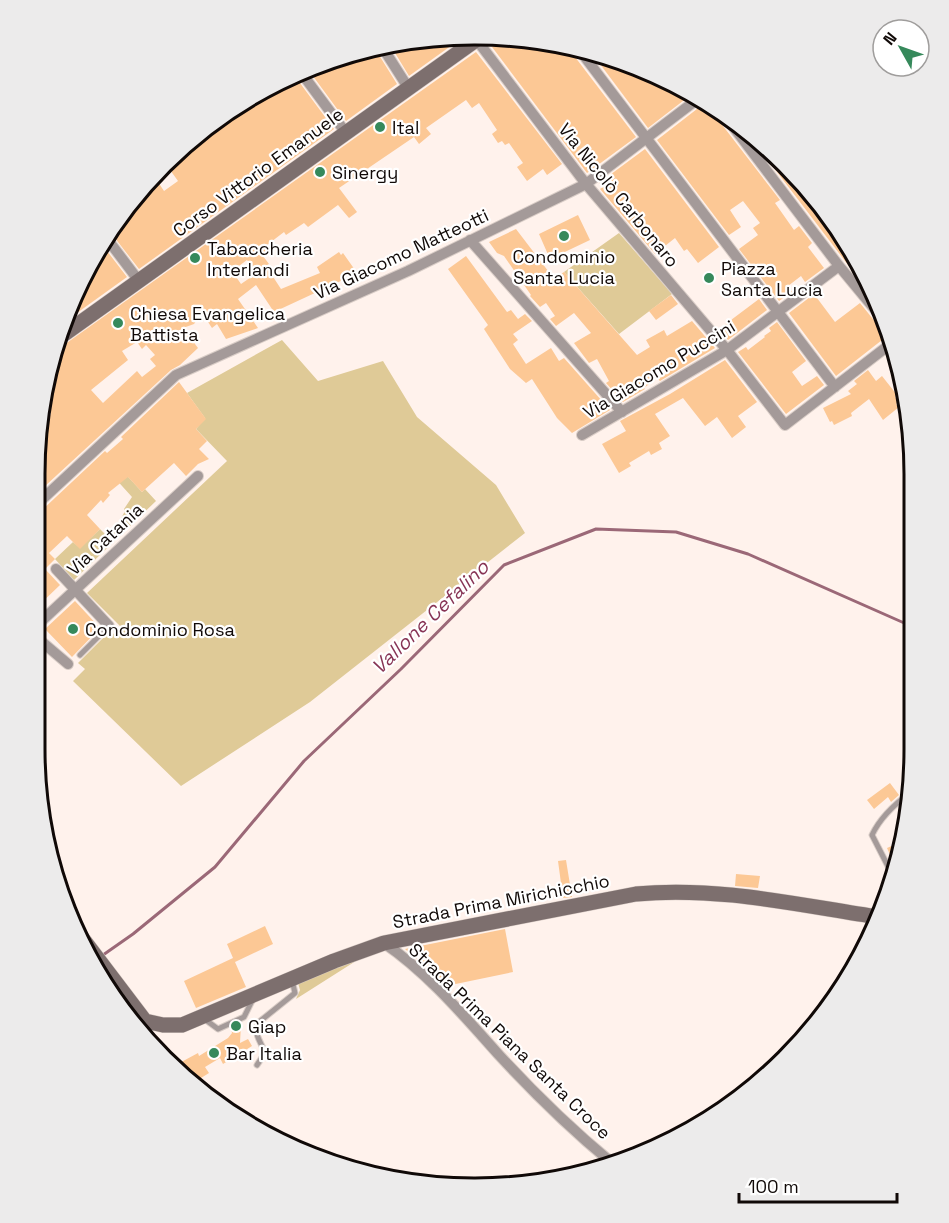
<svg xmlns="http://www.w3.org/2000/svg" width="949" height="1223" viewBox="0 0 949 1223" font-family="'Space Grotesk',sans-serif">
<rect width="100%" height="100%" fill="#fff2ec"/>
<path fill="#dfca97" d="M619,233L672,294L619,334L564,272Z
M282,340L318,381L383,361L417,417L496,485L525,533L310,702L181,786L73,681L85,669L78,663L107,634L110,637L121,627L87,593L227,461L196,429L205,418L187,393Z
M121,469L142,492L145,489L156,501L74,580L55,559L73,542L80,548L100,529L109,538L115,530L125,511L124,509L132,497L113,476Z
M359,959L296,999L300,990L298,983Z"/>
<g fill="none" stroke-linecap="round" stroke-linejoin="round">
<path stroke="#9b6877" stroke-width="3" d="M103,955L133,934L215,867L304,761L401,669L504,565L596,529L676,532L748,554L911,626"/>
</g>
<path fill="#fcc895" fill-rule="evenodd" d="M466,35L409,76L389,43L396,42Z
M496,37L561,43L571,46L572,53L636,137L587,173L489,43Z
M374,47L397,84L346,121L307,68Z
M476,52L562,164L547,175L543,169L527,181L517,167L523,163L509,143L505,145L502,141L498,143L492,134L497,130L479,103L472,108L466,100L426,128L431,134L419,144L414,137L339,188L357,212L349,218L338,205L308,227L304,223L286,235L284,232L267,245L271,250L263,256L269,264L266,266L281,289L320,273L317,267L339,252L341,255L343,253L355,270L346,276L345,279L274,312L256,285L238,299L258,328L226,339L217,324L212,328L202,313L194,324L183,328L198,348L180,365L171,370L44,487L35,480V446L40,423L51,414L44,404L54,352ZM247,260L257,273L241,284L232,271ZM137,342L142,349L146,345L155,355L150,359L156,366L142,377L137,371L103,403L91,390L128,360L122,351Z
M591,52L643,68L692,94L648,128Z
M294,75L334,129L139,269L111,233L126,206L150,183L153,186L158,182L164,191L178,181L168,167L230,108Z
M706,102L712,105L713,113L780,200L775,203L794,230L799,226L812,243L808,247L824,268L805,282L801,276L788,286L792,292L779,301L739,249L758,235L753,228L760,223L743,201L730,210L741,227L729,235L657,140Z
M745,130L786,164L841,230L869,288L867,289L845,261Z
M645,149L719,247L698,263L687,249L684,251L675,238L655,254L600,189L603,187L599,183Z
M578,215L590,240L550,259L539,234Z
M516,229L558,284L561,282L558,276L564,272L637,355L650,347L646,340L664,330L667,336L692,321L715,348L660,381L657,378L644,388L645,389L623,402L606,383L609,381L597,359L589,363L574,343L591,333L574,313L556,326L550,319L555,316L546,303L540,307L530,296L531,295L504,256L497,253L489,242Z
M104,247L127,277L63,323L99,256Z
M466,256L507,312L511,310L518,319L525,314L532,321L513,334L518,340L513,344L526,364L551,348L559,361L564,358L610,410L572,433L557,418L532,379L526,383L510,369L484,329L488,325L448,269Z
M814,294L835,322L860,303L881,329L885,331H890L891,333L836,376L789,313Z
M671,295L678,304L656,320L649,311Z
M759,299L767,310L728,340L719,329Z
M777,322L806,361L792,372L802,386L817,376L824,385L786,414L738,352L746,347L748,350L765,337L764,336L771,331L769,328Z
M725,360L757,402L738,416L746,427L732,438L717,417L705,426L683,398L655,414L670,436L659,443L662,449L651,455L649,451L629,463L631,466L619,473L602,444L626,431L620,421L670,394Z
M868,370L876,381L882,376L897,395L895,397L899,402L896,404L899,407L883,420L869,399L851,413L852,416L834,425L832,421L830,422L823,408L851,394L848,391L857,384L854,381Z
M179,382L206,419L196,429L207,441L199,449L209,459L198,464L186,476L174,463L142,492L128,477L108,493L110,495L103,503L101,500L87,515L100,529L80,549L67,536L49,553L55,559L45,569L60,585L35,609V513L40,512L105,451L107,453L123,439L121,437Z
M75,601L100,628L72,657L45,629Z
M890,783L899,795L891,802L888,797L874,809L867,800Z
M903,841L896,868L887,848Z
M566,860L572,897L563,898L558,861Z
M736,874L760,876L758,888L735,886Z
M265,926L273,944L235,962L246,987L196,1008L184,981L233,958L227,944Z
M505,929L513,972L446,986L405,949Z
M241,1024L240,1043L248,1039L252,1046L223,1064L220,1058L205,1067L209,1073L193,1083L172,1067L198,1053L199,1056L228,1038L232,1033L231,1029Z"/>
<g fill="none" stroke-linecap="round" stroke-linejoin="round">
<defs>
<path id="service" d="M911,457V452
M80,655L109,626
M894,878L872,835C880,818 896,803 911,792
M203,1018L218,1029L244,1017L252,1001
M257,1065L265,1053C261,1041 252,1033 259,1022L295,993L292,980"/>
<path id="minor" d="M473,35L586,184L727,350L785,425L893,342
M381,45L409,89
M578,48L835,387
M300,71L346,133
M719,108L839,266L887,324
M108,240L139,281
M470,240L622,412
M582,435L727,350L839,266
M35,487L43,498
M35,506L176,375L408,271L586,184L699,98
M56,569L109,626
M35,627L198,476
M35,636L68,664
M384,943C428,973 464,1016 499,1055C534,1093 572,1130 612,1163"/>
<path id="secondary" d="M56,340L483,35
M79,934L145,1021
M145,1021L163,1025H182L334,961L384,943L636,894C717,886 798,905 878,917"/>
</defs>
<use href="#service" stroke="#d9cdc7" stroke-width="7"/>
<use href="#minor" stroke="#d9cdc7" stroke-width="12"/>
<use href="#secondary" stroke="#d9cdc7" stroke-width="16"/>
<use href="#service" stroke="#a49a99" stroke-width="5"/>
<use href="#minor" stroke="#a49a99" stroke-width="10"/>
<use href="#secondary" stroke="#7d6f6e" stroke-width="15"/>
</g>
<g fill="#36895b" stroke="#fff" stroke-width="2">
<circle cx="380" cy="127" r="6"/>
<circle cx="320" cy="172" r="6"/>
<circle cx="564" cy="236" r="6"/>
<circle cx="195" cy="258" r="6"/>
<circle cx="709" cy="278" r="6"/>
<circle cx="118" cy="323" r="6"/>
<circle cx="73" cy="629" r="6"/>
<circle cx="236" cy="1026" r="6"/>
<circle cx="214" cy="1053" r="6"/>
</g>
<g text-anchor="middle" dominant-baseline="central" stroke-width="4.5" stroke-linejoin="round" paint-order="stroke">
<g font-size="18" fill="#100907" stroke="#fff" text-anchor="start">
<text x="392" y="127">Ital</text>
<text x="332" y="172">Sinergy</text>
<text x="207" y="248">Tabaccheria<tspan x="207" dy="21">Interlandi</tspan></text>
<text x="564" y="256" text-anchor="middle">Condominio<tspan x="564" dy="21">Santa Lucia</tspan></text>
<text x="721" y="268">Piazza<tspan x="721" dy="21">Santa Lucia</tspan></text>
<text x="130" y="313">Chiesa Evangelica<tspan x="130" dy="21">Battista</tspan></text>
<text x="85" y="629">Condominio Rosa</text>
<text x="248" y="1026">Giap</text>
<text x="226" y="1053">Bar Italia</text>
</g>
<g font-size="18" fill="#100907" stroke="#fff">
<text transform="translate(258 172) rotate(-36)">Corso Vittorio Emanuele</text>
<text transform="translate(619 195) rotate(51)">Via Nicolò Carbonaro</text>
<text transform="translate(401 254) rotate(-25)">Via Giacomo Matteotti</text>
<text transform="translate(659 369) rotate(-31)">Via Giacomo Puccini</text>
<text transform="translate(105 539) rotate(-43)">Via Catania</text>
<text transform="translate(501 901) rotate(-11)">Strada Prima Mirichicchio</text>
<text transform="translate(510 1041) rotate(44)">Strada Prima Piana Santa Croce</text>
</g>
<g font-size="20" font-style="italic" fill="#873455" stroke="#fff">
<text transform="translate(430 617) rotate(-44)">Vallone Cefalino</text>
</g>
</g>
<path d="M0 0H949V1223H0ZM474 45H475A429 429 0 0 1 904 474V749A429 429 0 0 1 475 1178H474A429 429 0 0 1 45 749V474A429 429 0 0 1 474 45Z" fill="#ecebeb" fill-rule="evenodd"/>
<path fill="none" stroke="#100907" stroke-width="3" d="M474 45H475A429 429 0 0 1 904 474V749A429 429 0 0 1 475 1178H474A429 429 0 0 1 45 749V474A429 429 0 0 1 474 45Z"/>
<g transform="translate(901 48) rotate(310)"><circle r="28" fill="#ffffff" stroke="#9f9d9c" stroke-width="1.5"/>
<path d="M0-4.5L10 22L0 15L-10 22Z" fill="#36895b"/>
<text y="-9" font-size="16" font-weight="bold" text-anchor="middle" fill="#100907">N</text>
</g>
<path d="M739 1193v9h158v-9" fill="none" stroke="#100907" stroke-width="3"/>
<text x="748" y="1193" font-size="18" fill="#100907" stroke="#ffffff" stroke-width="4.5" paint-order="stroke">100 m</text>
</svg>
